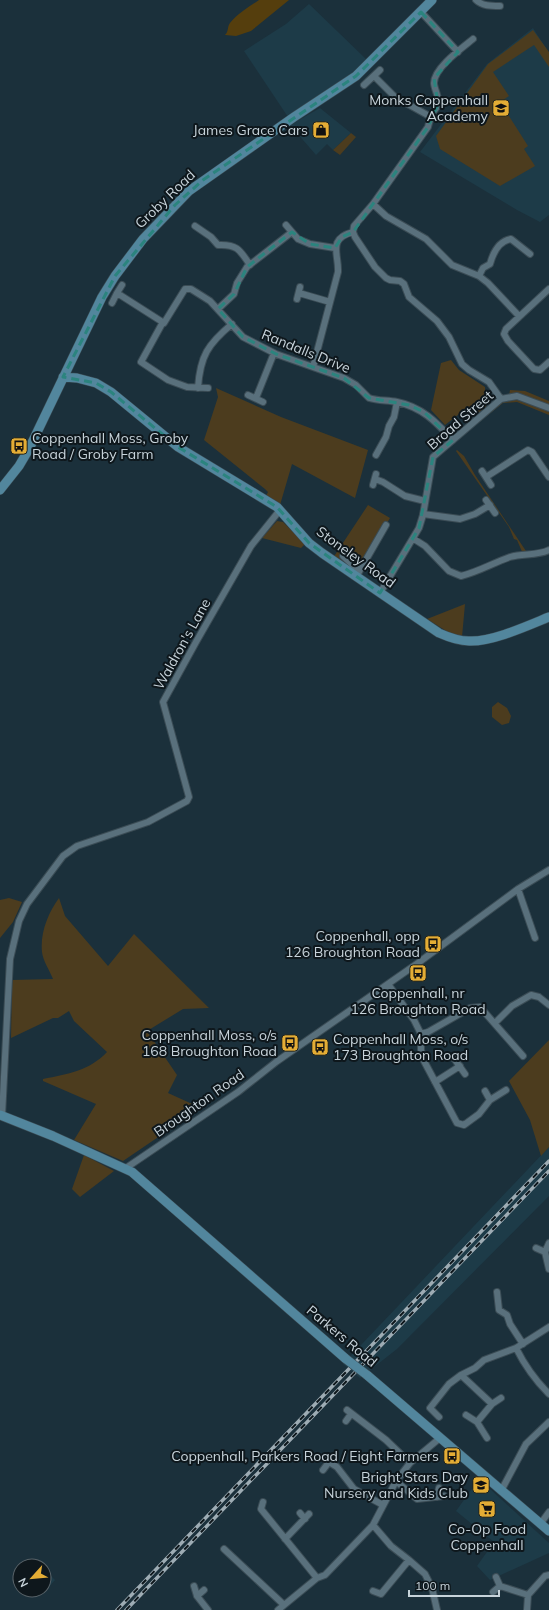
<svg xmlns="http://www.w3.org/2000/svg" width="549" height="1610" viewBox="0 0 549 1610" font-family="Mulish,sans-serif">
<rect width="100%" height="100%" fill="#1b303b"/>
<path fill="#1d3b48" d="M309,4L367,60L348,77L288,117L244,51L286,24Z
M533,28L549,53V215L540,222L517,210L420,152L487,64Z
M320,108L351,133L333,150L327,144L316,155L290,125Z
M549,1147V1196L397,1349L360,1378L343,1364Z
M479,1479L549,1543V1553L490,1580L477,1566L494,1542L456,1511Z
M47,1572L55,1580L48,1588L44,1584V1575Z"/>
<path fill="#4c3c1e" d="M533,30L549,52V67L534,45L493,72L509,96L500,102L528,146L524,149L535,166L500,186L440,149L436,136L488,64Z
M351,133L356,137L340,155L333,150Z
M451,360L459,370L485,387L486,407L474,416L468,407L445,425L431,410L441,363Z
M216,388L281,417L368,450L355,498L292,464L280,505L266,496L268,492L265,489L204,440L218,397Z
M510,390L525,391L549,401V415L517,402L503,403L458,439L509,396Z
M457,450L464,456L475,475L528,554H523L517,540L514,539L509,527L456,451Z
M368,505L390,518L356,577L333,558Z
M277,521L283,522L305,544L301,548L262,538Z
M465,604L462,637L448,632L427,619Z
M498,702L507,708L511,716L509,723L502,725L492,717V707Z
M9,898L22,902L13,922L0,938V900Z
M59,898L65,916L108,966L134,934L209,1008L183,1009L147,1031L177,1075L168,1093L201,1108L123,1161L74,1140L96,1104L43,1081V1079C68,1074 89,1071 107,1052L74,1021L69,1011L58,1018H53L11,1038L12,980L53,979C50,971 43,961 42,952C40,933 48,913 59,898Z
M549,1040V1147L541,1156L530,1120L509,1081Z
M84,1155L114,1171L80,1197L72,1189Z"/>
<path fill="#553e0d" d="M259,0H289L251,31L236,36L225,35C229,31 227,27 230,23C238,13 249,7 259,0Z"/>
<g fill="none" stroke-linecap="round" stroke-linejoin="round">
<defs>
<path id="street" d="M476,0C482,6 491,6 500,6
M421,12L458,52
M374,76L395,97L431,117
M364,85L380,70
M373,204L386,216L426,239L452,265L479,276L488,283L519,316
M286,225L298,239L310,244L335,248
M195,226L211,237L218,245C237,244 240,250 250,265
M353,232L354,226L373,204L428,127C429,122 431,117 433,112C435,110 437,107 438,104C440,98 434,89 434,83C434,68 462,48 473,39
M353,232L355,237L375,267L386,278L390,280L400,281L404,284L409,297L437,321L449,337L462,364L469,370L489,382L501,399
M479,276L483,268L490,264C493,253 499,241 511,239L530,254
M549,289L506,329L504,334L508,341L534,369L540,370L549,362
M117,293L122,285
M299,293L330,302
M297,299L300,287
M112,303L117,293L164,323L185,289H191L210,301L243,337L276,354L344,378L356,385L369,398C378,401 388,400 397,402C422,407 436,422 453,440
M218,309L234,294L237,283L247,267L292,232
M163,322L141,362L168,380L187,387L208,388
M313,367L338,272C339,254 327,239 353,232
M198,388C200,356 208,344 232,324
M248,395L263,402
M256,398L274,353
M376,455L386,437L389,426L394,417L397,402
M482,471L491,485
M486,477L528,450L532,452L549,477
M375,479L383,482L405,496L425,501
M373,485L376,474
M486,500L495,513
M423,514L460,519L475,514L490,505
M414,539L425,546L449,571L461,576C478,572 493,563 510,557C523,553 537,556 549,550
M343,556L359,571
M356,577L386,525
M380,593L419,528L423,515L433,457L501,399L517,396L549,408
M518,889L535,938
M388,984L414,1020L421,1034V1050L424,1061L457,1123L464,1125L479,1114L490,1100L506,1090
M495,1023L512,1006L531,995L539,997L549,1005
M421,1034L428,1032L470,1008L480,1007L523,1056
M453,1057L465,1074
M435,1082L460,1066
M485,1091L490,1100
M2,1116L10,959L19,921L27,904L63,856L77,846L148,822L187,801L189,797L163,702L196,642L251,546L280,510
M126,1168L238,1092L276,1062L418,963L518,889L549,870
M549,1243L545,1252L549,1269
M536,1248L545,1252
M497,1292L499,1310L507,1315L510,1324L523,1344
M516,1348C525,1366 535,1380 549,1394
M461,1375L492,1404L477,1422L487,1438
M492,1404L501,1398
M347,1410L386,1440L410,1463
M466,1415L477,1422
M439,1417L430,1408L449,1384L461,1375L475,1368L484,1360L516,1348L549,1327
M346,1421L351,1414
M323,1457L329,1462L337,1467L354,1489L383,1505
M323,1470L329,1462
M396,1481L417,1499L444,1496
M501,1491L526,1444L549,1422
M437,1497L439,1488
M263,1502L261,1509L317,1578
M300,1513L305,1519
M541,1523L549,1512
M373,1525L391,1546L409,1560L425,1574L432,1588L437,1610
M285,1539L309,1514
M224,1549L283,1604
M496,1577L500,1586
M194,1586L197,1596L208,1610
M373,1591L381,1594L409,1560
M493,1592L500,1586L528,1595
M197,1596L204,1590
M278,1610L317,1578L325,1575L373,1525L396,1481L410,1463L440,1438
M527,1610L528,1595L545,1576L549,1575"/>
<path id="secondary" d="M63,377L77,378L96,383L111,392L178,447L277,507L309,543L322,553L439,633C448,637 458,641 469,641C492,642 527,626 549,617
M0,490L19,466L29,449L102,297L115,276L143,239L189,191L294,117L356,76L432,0
M0,1115L53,1136L132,1172L346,1359
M367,1375L549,1531"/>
</defs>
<use href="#street" stroke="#3b4c55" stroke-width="8"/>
<use href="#secondary" stroke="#3b4c55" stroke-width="10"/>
<use href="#street" stroke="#59707c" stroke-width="6"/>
<use href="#secondary" stroke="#52869d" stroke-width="9"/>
<defs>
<path id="rail" d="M117,1610L549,1161
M126,1610L549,1171"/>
</defs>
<use href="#rail" stroke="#9eacb4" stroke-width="3.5"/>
<use href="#rail" stroke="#0e171c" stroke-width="2" stroke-dasharray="6" stroke-linecap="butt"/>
<defs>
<path id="secondary-bridge" d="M346,1359L367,1375"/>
</defs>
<use href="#secondary-bridge" stroke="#3b4c55" stroke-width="10" stroke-linecap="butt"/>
<use href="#secondary-bridge" stroke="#52869d" stroke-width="9"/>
</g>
<path fill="none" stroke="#2b847e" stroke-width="3" stroke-dasharray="8 5" stroke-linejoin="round" d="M421,12L458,52L434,78L438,104L428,127L353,232L342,237L335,248L310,244L292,232L247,267L234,294L218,309L243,337L276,354L344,378L369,398L409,405L424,412L453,440L433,457L419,528L380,593L309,543L277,507L178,447L111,392L96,383L63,377L115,276L175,205L203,180L356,76Z"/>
<defs>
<symbol id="school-square" viewBox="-11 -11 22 22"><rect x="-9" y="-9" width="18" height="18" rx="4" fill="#e4ad35" stroke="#0e171c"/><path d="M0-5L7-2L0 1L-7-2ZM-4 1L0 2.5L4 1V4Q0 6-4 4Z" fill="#111"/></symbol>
<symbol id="shop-square" viewBox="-11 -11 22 22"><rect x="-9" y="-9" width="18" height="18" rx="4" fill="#e4ad35" stroke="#0e171c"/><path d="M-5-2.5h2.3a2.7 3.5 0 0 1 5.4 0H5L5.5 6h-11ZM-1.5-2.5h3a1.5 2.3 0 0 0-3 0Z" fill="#111"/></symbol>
<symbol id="bus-square" viewBox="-11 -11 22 22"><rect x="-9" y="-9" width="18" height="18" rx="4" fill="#e4ad35" stroke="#0e171c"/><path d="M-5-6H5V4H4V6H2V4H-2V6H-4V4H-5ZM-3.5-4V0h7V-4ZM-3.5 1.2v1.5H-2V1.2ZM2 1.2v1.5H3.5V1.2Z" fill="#111"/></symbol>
<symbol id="supermarket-square" viewBox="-11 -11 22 22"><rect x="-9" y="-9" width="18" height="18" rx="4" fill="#e4ad35" stroke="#0e171c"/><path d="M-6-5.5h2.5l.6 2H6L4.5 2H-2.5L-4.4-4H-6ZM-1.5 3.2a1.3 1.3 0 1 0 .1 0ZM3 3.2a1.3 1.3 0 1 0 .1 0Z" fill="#111"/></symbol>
</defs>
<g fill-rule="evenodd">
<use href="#school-square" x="491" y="98" width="20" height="20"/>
<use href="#shop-square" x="311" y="120" width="20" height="20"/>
<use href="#bus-square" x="9" y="436" width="20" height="20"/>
<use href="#bus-square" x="423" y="934" width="20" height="20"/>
<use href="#bus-square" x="408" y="963" width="20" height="20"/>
<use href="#bus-square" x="280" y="1033" width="20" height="20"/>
<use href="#bus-square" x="310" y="1037" width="20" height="20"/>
<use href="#bus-square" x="442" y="1446" width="20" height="20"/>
<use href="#school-square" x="471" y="1475" width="20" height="20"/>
<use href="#supermarket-square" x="477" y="1499" width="20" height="20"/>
</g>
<g text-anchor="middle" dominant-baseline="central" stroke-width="4" stroke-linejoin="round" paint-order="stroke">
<g font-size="14" fill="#c7d3da" stroke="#0e171c" text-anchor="end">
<text x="488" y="100">Monks Coppenhall<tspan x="488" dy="16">Academy</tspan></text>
<text x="308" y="130">James Grace Cars</text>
<text x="32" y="438" text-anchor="start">Coppenhall Moss, Groby<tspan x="32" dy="16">Road / Groby Farm</tspan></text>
<text x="420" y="936">Coppenhall, opp<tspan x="420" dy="16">126 Broughton Road</tspan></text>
<text x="418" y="993" text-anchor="middle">Coppenhall, nr<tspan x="418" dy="16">126 Broughton Road</tspan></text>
<text x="277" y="1035">Coppenhall Moss, o/s<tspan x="277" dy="16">168 Broughton Road</tspan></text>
<text x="333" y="1039" text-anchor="start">Coppenhall Moss, o/s<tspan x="333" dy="16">173 Broughton Road</tspan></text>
<text x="439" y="1456">Coppenhall, Parkers Road / Eight Farmers</text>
<text x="468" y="1477">Bright Stars Day<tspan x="468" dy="16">Nursery and Kids Club</tspan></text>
<text x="487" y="1529" text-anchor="middle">Co-Op Food<tspan x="487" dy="16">Coppenhall</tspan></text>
</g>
<g font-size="14" fill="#c7d3da" stroke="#0e171c">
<text transform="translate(165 199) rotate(-44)">Groby Road</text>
<text transform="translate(306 351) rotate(22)">Randalls Drive</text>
<text transform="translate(460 420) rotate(-41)">Broad Street</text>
<text transform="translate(356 557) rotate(36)">Stoneley Road</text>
<text transform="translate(182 644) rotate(-61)">Waldron's Lane</text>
<text transform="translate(199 1103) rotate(-35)">Broughton Road</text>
<text transform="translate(342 1336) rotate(40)">Parkers Road</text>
</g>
</g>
<g transform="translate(32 1578) rotate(243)"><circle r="19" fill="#0e171c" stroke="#586268"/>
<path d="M0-3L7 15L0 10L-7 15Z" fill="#e4ad35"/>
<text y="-6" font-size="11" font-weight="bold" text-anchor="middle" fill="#c7d3da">N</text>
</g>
<path d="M409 1590v6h90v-6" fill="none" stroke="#c7d3da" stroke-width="2"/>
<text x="415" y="1590" font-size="12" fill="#c7d3da" stroke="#0e171c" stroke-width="3" paint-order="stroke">100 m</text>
</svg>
